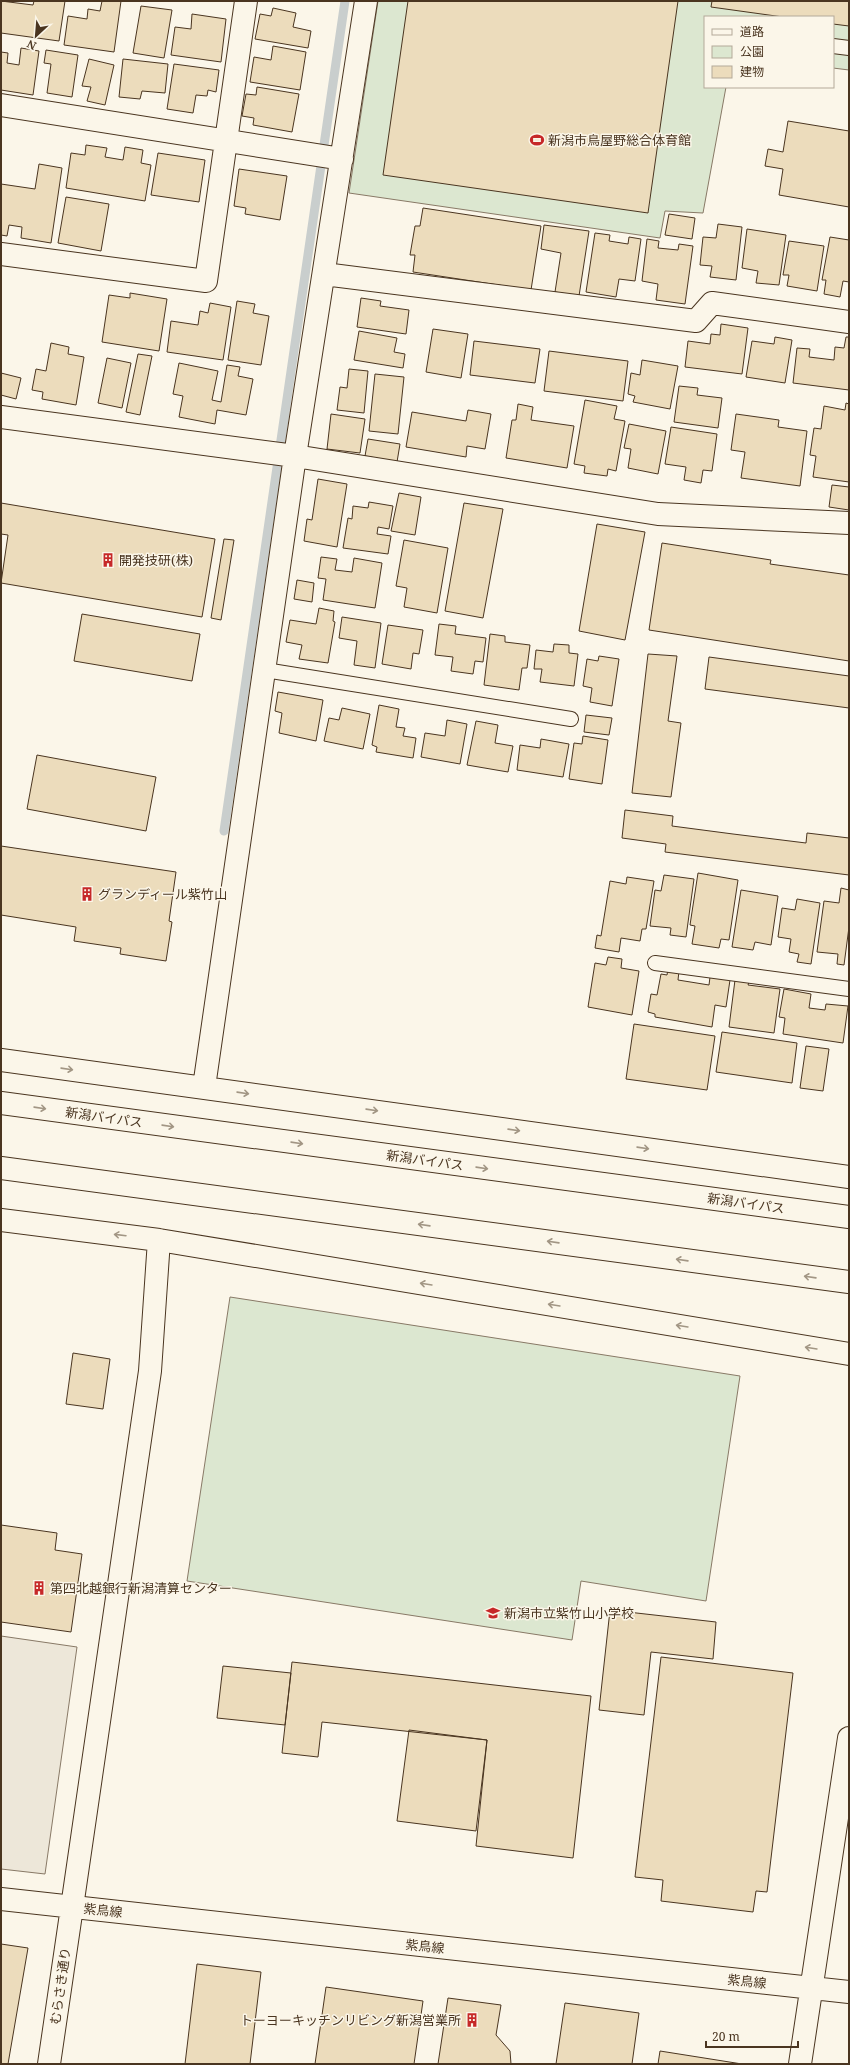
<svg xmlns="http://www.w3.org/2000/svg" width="850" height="2065" viewBox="0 0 850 2065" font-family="'Noto Serif','Noto Sans JP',serif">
<rect width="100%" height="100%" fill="#fbf6e9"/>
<path fill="#dce7d0" stroke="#887966" d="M378,1H849V70L833,68V17H705V87H726L703,213L665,211L660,238L349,193Z
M230,1297L740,1376L706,1601L581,1581L572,1640L187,1581Z"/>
<path fill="#ede7d9" stroke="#887966" d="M1,1636L77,1647L45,1874L1,1869Z"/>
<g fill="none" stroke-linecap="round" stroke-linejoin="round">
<path stroke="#c9cecd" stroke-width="9" d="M224,831L345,1"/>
</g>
<path fill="#ecdcbc" stroke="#4a3520" d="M1,1L33,5L34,1H65L59,41L1,33Z
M102,1H121L114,52L64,45L68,16L87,19L88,9L100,11Z
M408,1H678L648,213L383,175Z
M712,1H849V26L833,24V17H783L711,7Z
M141,6L172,10L164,58L133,53Z
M273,8L296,13L293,27L311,31L308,48L255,39L260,14L271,16Z
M192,14L226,19L221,62L171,55L175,27L191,29Z
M273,46L306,52L300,90L250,82L254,57L271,60Z
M21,48L39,51L33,95L1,90V52L8,53L7,63L19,65Z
M46,50L78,55L72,97L47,93L51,64L44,63Z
M89,59L114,65L105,105L87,101L91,87L82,86Z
M123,59L168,64L165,93L142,91L140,99L119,97Z
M174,64L219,70L216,92L208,90L207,96L196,95L193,113L167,109Z
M257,87L299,94L292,132L253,125L254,118L242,116L246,94L256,95Z
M788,121L849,131V207L779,195L783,169L765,166L768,149L783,152Z
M86,145L107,148L105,157L123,160L125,147L143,150L141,163L151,165L145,201L66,188L71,153L85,155Z
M158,153L205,160L199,202L151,195Z
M39,164L62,168L51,243L21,238L22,227L9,225L7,236L1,235V184L35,189Z
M239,169L287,176L280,220L245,214L246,208L234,206Z
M66,197L109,204L101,251L58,243Z
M423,208L541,226L531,290L413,272L415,255H410L415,226H420Z
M669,214L695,218L692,239L665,235Z
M718,224L742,227L736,280L710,277L712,266L700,265L703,237L716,238Z
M544,225L589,231L579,296L555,292L561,253L541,249Z
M747,229L786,235L779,285L756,283L758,271L742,268Z
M595,233L610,235L609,241L628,244L629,237L641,239L635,281L619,279L616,297L586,292Z
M830,237L849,240V282L843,281L840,297L824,294L826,280H822Z
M647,239L659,241L658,248L678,250L679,244L693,246L685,304L656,300L658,284L642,281Z
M789,241L824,246L817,291L787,286L789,275H783Z
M130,293L167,299L159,351L102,342L109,295L130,298Z
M361,298L381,301L380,306L409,310L406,334L357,327Z
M237,301L255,304L253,313L269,316L261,365L228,360Z
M210,303L231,307L223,360L167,352L171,321L198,325L200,311L208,313Z
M721,324L748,328L742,374L685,367L688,341L710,344L711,334L720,335Z
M433,329L468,334L461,378L426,372Z
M359,331L397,338L394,352L405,354L403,368L354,360Z
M775,337L792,340L785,383L746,377L752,341L774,344Z
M846,337H849V390L793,383L797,348L810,349L809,357L834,360L835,347L844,348Z
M474,341L540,349L535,383L470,375Z
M51,343L69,347L68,354L84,357L76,405L42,399L43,392L32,390L36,369L46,371Z
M549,351L628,361L623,401L544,391Z
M138,354L152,356L140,415L126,412Z
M107,358L131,363L122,408L98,403Z
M642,360L678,366L670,409L633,402L635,396L628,394L631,373L640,375Z
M179,363L218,371L212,400L221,402L227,365L240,367L238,376L253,379L246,415L217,410L215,424L179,417L183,396L173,394Z
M349,369L368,371L364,413L337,410L340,387L347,388Z
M1,373L21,378L16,399L1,395Z
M375,374L404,377L398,434L369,431Z
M679,386L698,388L697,395L722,398L718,428L674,422Z
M585,400L617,406L614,419L625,421L616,471L608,469L607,476L584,473L585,466L574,464Z
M846,403L849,404V482L813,477L816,456L810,455L814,428L821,429L824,406L845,410Z
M518,404L533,407L531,420L574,426L567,468L506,458L512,420H516Z
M468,410L491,414L485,449L467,446L466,457L406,447L412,412L466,421Z
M331,414L365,419L360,453L327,449Z
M736,414L779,420L778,427L807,431L800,486L741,478L745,452L731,450Z
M629,424L666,431L658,474L628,468L631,449L624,448Z
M671,427L717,434L712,471L703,470L701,483L684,480L686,467L665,464Z
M368,439L400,444L397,462L365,456Z
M318,479L347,484L337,547L304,541L307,519L312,520Z
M832,485L849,487V510L829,507Z
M399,493L421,497L415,535L391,531Z
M369,502L393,506L389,529L378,527L377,534L391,536L388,554L343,548L348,518L352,519L353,506L368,508Z
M1,503L215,539L202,617L1,583L8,535L1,534Z
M464,503L503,509L483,618L445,611Z
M597,524L645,532L625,640L579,631Z
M224,539L234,540L221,620L211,618Z
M404,540L448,548L437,613L404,607L407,588L396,586Z
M662,543L771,560L770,564L849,575V661L649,630Z
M321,557L337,559L335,570L352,572L354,558L382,563L375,608L323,600L326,579L318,578Z
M297,580L314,583L312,602L294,599Z
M319,608L334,611L333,621L335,622L328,663L299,659L302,645L286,642L290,620L316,624Z
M82,614L200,634L192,681L74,661Z
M342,617L381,623L375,668L354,665L357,641L339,638Z
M439,624L456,626L455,634L486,638L483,662L475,661L473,674L451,671L453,657L435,655Z
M388,625L423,630L419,654L413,653L411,669L382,664Z
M490,634L505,636V642L530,645L527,668H522L519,690L484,685Z
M554,644L569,645V653L578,654L574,686L540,682L542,669H534L536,650L553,652Z
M648,654L677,656L668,721L681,723L671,797L632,793Z
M599,656L619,659L612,706L590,702L592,688L583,686L587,659L598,661Z
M709,657L849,676V708L705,689Z
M278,692L323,700L316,741L279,733L282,713L275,711Z
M379,705L399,709L396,727L405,728L403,736L416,738L413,758L376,752L377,747L372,745Z
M342,708L370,714L363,749L324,741L329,718L339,720Z
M586,715L612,718L609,735L584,732Z
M447,720L467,724L460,764L421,757L425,733L445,736Z
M476,721L498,725L495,743L513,746L508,772L467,765Z
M583,736L608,740L602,784L569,779L574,743L582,744Z
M541,739L569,744L563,777L517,770L520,745L540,748Z
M37,755L156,777L146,831L27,809Z
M625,810L673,816L672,826L733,834L806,843L807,833L849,838V875L665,852L666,844L622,838Z
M1,846L176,872L169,921L172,922L166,961L120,954L121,948L74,941L76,927L1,915Z
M698,873L738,880L729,940L721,939L719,948L692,944L695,926L690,925Z
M664,875L694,879L686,937L670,935L671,928L650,926L655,890L661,891Z
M627,877L654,881L646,929H642L640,941L621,938L619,952L595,948L597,935L601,936L610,881L626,884Z
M841,888L849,890V927L844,965L837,964L838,954L817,952L824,901L839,903Z
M741,890L778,896L771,945L755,942L753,950L732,947Z
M797,899L820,903L811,964L797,962L799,954L789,952L791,939L778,937L782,908L795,910Z
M608,957L622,959L621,968L639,971L632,1015L588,1007L595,963L606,965Z
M668,969L679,971L678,980L709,985L710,977L730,980L726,1007L715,1005L712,1027L655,1017V1014L648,1012L651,994L657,995L661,974L667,975Z
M735,980L749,982L748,985L780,989L774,1033L729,1027Z
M784,989L811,994L809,1008L825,1010L826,1004L848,1006L843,1043L783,1034L785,1018L779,1017Z
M634,1024L715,1036L707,1090L626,1079Z
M722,1032L797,1043L792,1083L716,1072Z
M806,1046L829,1049L823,1091L800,1088Z
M73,1353L110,1359L103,1409L66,1404Z
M1,1525L57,1533L55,1550L82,1554L71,1632L1,1622Z
M610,1610L716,1622L713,1659L651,1652L644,1715L599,1710Z
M661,1657L793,1673L767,1892L756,1891L753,1912L661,1901L663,1880L635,1877Z
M292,1662L591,1696L573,1858L476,1846L487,1740L322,1722L318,1757L282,1753Z
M223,1666L291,1673L285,1725L217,1718Z
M409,1730L487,1740L476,1831L397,1821Z
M1,1944L28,1948L8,2064H1Z
M197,1964L261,1972L250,2064H185Z
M326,1987L423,2001L414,2064H315Z
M448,1998L501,2005L496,2035L510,2051L511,2064H438Z
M565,2003L639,2013L632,2064H556Z
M660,2051L742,2064H658Z"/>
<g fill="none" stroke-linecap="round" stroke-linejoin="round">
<defs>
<path id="service" d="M833,46L849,48
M265,670L571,719
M655,963L849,989"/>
<path id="minor" d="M1,105L342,159
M1,254L206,281L246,1
M324,274L696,321L712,303L849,322
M1,417L295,456L658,514L849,523
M1,1060L849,1177
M204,1087L295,456L366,1
M1,1220L159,1240L849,1354
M72,1907L150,1371L159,1240"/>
<path id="tertiary" d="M1,1899L849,1992
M49,2064L72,1907
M800,2064L849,1738"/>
<path id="trunk" d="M1,1103L849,1217
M1,1168L849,1282"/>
</defs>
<use href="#service" stroke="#4a3520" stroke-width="16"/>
<use href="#minor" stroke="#4a3520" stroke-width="24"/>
<use href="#tertiary" stroke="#4a3520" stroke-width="24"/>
<use href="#trunk" stroke="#4a3520" stroke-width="24"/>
<use href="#service" stroke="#fbf6e9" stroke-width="14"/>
<use href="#minor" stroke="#fbf6e9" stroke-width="22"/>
<use href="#tertiary" stroke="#fbf6e9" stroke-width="22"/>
<use href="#trunk" stroke="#fbf6e9" stroke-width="22"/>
</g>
<defs><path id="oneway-shaft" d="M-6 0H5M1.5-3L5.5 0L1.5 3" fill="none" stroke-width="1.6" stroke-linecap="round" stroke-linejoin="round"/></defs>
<g stroke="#a29684">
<use href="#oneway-shaft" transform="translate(67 1069) rotate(8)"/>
<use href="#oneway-shaft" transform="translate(243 1093) rotate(8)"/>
<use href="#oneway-shaft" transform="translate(40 1108) rotate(8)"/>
<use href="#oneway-shaft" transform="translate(372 1110) rotate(8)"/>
<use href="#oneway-shaft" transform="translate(168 1126) rotate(8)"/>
<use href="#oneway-shaft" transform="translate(514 1130) rotate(8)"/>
<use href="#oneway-shaft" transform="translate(297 1143) rotate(8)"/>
<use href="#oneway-shaft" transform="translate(643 1148) rotate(8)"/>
<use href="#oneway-shaft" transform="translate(482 1168) rotate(8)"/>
<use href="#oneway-shaft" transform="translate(424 1225) rotate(-172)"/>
<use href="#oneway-shaft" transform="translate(120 1235) rotate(-173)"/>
<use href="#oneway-shaft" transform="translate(553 1242) rotate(-172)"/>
<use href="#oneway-shaft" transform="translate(682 1260) rotate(-172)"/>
<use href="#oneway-shaft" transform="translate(810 1277) rotate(-172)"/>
<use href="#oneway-shaft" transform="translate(426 1284) rotate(-171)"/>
<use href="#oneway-shaft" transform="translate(554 1305) rotate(-171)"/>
<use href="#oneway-shaft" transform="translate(682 1326) rotate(-171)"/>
<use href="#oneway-shaft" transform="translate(811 1348) rotate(-171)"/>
</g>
<defs>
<symbol id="stadium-bare" viewBox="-9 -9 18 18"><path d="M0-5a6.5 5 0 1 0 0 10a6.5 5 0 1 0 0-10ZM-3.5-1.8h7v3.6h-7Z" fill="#c62828" stroke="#fbf6e9" stroke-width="2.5" paint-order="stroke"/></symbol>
<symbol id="building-bare" viewBox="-9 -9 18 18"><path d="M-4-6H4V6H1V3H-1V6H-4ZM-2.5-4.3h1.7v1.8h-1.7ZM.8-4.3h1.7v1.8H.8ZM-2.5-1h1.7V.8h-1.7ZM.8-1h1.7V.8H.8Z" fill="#c62828" stroke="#fbf6e9" stroke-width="2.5" paint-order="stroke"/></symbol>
<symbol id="school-bare" viewBox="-9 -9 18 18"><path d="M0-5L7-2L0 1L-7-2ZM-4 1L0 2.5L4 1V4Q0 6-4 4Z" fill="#c62828" stroke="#fbf6e9" stroke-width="2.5" paint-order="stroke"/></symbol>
</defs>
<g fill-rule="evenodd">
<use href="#stadium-bare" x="527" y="130" width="20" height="20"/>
<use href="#building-bare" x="98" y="550" width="20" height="20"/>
<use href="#building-bare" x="77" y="884" width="20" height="20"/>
<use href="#building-bare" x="29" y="1578" width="20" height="20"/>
<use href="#school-bare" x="483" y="1603" width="20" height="20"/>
<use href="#building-bare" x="462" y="2010" width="20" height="20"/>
</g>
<g text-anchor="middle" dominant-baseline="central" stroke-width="3" stroke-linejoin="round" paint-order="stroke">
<g font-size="13" fill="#4a3520" stroke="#fbf6e9" text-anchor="start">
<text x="548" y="140">新潟市鳥屋野総合体育館</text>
<text x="119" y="560">開発技研(株)</text>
<text x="98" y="894">グランディール紫竹山</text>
<text x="50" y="1588">第四北越銀行新潟清算センター</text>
<text x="504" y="1613">新潟市立紫竹山小学校</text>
<text x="461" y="2020" text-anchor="end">トーヨーキッチンリビング新潟営業所</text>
</g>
<g font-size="13" fill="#4a3520" stroke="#fbf6e9">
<text transform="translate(104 1117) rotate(8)">新潟バイパス</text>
<text transform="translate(425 1160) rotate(8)">新潟バイパス</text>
<text transform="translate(746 1203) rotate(8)">新潟バイパス</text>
<text transform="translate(103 1910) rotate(6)">紫鳥線</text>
<text transform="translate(425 1946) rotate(6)">紫鳥線</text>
<text transform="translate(747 1981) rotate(6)">紫鳥線</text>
<text transform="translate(60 1986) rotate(-82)">むらさき通り</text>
</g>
</g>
<rect width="850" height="2065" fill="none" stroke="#4a3520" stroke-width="4"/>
<rect x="704" y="16" width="130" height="72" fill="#fbf6e9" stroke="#b4a999"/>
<rect x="712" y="29" width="20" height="6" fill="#fbf6e9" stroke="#b4a999"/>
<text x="740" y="36" font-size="12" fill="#4a3520">道路</text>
<rect x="712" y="46" width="20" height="12" fill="#dce7d0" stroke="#b4a999"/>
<text x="740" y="56" font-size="12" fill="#4a3520">公園</text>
<rect x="712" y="66" width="20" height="12" fill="#ecdcbc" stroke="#b4a999"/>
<text x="740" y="76" font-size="12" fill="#4a3520">建物</text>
<g transform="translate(36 36) rotate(206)" stroke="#fbf6e9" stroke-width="3" paint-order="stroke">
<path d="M0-3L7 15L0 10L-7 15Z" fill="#4a3520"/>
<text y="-6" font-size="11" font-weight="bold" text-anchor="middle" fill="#4a3520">N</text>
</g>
<path d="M706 2041v6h92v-6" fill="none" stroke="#4a3520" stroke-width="2"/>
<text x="712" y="2041" font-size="12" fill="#4a3520" stroke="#fbf6e9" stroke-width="3" paint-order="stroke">20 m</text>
</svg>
